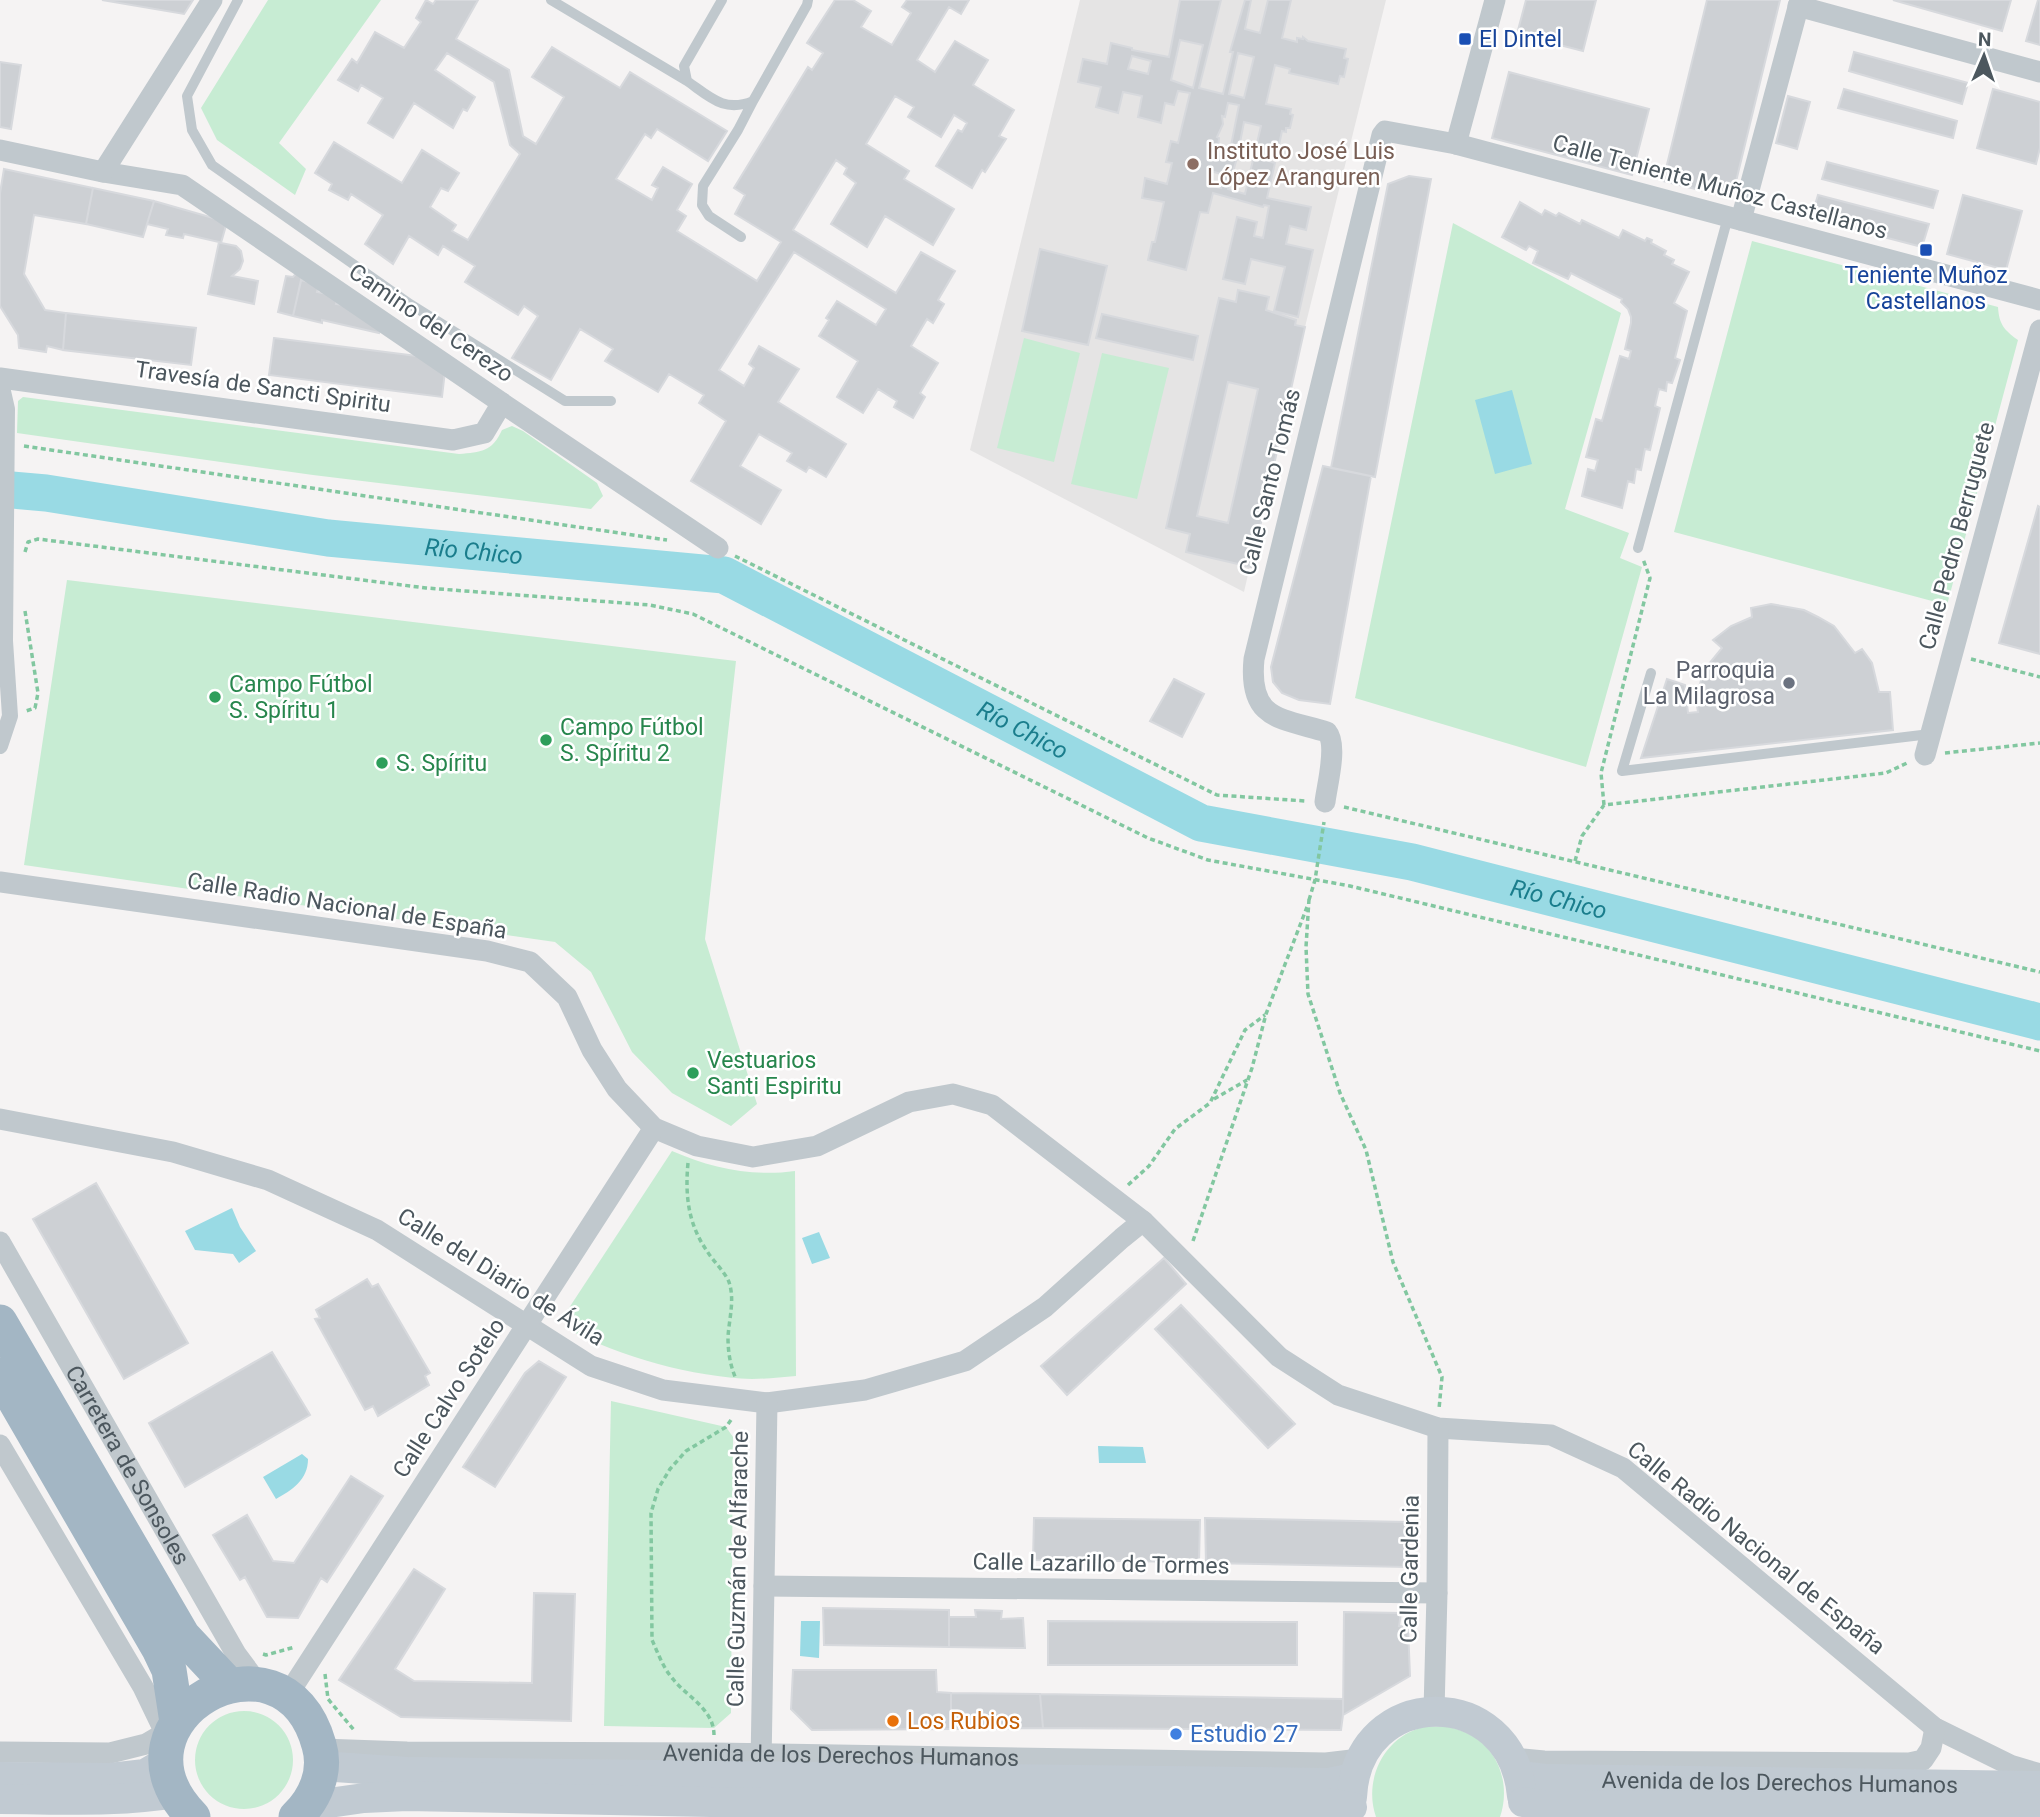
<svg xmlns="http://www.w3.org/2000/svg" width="2040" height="1817" viewBox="0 0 2040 1817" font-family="Roboto,sans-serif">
<rect width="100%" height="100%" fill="#f5f3f3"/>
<path fill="#e5e4e4" d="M1080,0H1386L1305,327L1244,592L970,450Z"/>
<path fill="#c7ecd3" d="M268,0H381L279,143L306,169L295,195L217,140L201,108Z
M1453,223L1621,313L1565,509L1629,533L1620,558L1642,567L1586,767L1355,698Z
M1752,241L1998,307C1999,324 2004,330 2018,340L1947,605L1674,532Z
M1024,338L1080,353L1054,462L997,448Z
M1102,353L1169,368L1137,499L1071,484Z
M23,397L459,454C481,452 492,452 502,430L512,426L523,431L597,483L603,496L591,509L313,475L17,433L18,401Z
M67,580L736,661L705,939L757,1104L731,1126L672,1093L632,1052L591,972L555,942L24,865Z
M672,1151C711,1168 752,1177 795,1171L796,1376C781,1377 766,1379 752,1379C694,1377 619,1357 568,1329L565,1320L567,1311Z
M611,1401L726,1427L733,1437L731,1713L714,1728L604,1726Z
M195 1760a49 49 0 1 1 98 0a49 49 0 1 1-98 0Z
M1446,1726C1453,1728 1461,1730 1467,1733C1499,1748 1511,1785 1500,1817H1376C1363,1780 1384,1736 1424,1727C1431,1726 1439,1727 1446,1726Z"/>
<path fill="#99dae4" d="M1512,390L1532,464L1495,474L1475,400Z
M232,1208L240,1227L256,1251L239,1263L233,1254L195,1250L185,1231Z
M819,1232L830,1258L812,1264L802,1238Z
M1098,1446L1143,1447L1146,1463H1099Z
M302,1454L308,1459C308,1480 292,1490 276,1499L263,1477Z
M801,1621H820L819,1658L800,1656Z"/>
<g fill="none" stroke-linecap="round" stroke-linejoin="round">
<path stroke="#99dae4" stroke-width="37" id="s1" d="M0,489L46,493L328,538L724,575L1201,823L1412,862L2040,1022"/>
</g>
<path fill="#cdd0d4" stroke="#d7d9dd" stroke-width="2" fill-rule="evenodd" d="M102,0H193L184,14Z
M426,0L433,4L436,0H478L456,39L509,70L523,136L536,144L564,97L532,77L552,47L620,88L630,72L727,131L708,161L657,129L651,138L645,134L616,179L652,200L658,188L652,185L663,167L692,184L677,210L686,216L677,231L757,281L781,242L735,214L745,195L734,188L808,67L812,70L823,53L807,43L835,0H853L871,11L861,27L892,45L911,13L902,7L907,0H969L961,14L949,7L917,60L935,72L955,41L988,60L973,85L1014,110L999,136L1006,139L985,172L982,170L972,188L936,166L958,130L962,132L967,123L954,115L941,137L908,117L914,107L895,96L866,144L909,171L904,179L954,209L933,245L885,216L867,247L831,224L856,183L844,174L847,168L836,160L793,230L896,293L921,252L955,271L938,300L944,304L933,323L927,319L911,346L938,363L920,393L925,397L913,418L894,407L897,401L878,389L863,413L837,397L858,361L819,336L829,320L826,318L837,301L876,325L886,309L794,252L719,370L744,386L754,368L749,364L759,346L799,369L778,402L846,444L826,477L809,467L806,472L787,461L792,453L759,434L740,466L781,490L761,524L691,481L726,421L699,403L704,395L669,374L658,392L605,361L613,349L580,329L551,380L512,358L538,316L524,306L518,315L465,282L475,266L443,246L438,255L409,236L393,264L365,244L383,215L351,194L348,200L329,190L332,184L315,173L334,142L402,183L422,150L459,173L448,191L441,188L430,207L456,225L452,231L468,240L520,154L510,145L494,82L447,53L435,70L475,97L467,111L463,109L453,128L414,103L393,138L368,123L383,98L361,85L358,91L338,80L352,59L357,63L375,32L404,48L421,22L416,18Z
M1180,0H1221L1199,88L1223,94L1233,52H1230L1245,0H1251L1245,29L1260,33L1268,0H1291L1282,38L1297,42V38L1303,39V37L1308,41L1346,49L1344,58L1348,59L1344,77L1340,76L1338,84L1289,73L1290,69L1275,65L1266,104L1291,109L1290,114L1293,115L1290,128H1286V132L1282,131L1277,154L1271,152L1269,161L1275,163L1267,198L1311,207L1306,230L1290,226L1286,244L1313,250L1298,317L1274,311L1285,267L1251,259L1245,284L1223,279L1237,217L1257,222L1254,236L1263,238L1269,206L1264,205L1263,207L1213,193L1208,213L1200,212L1186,270L1148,260L1152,242H1155L1164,202L1142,198L1145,178L1167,184L1172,163L1166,162L1171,141L1178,143L1190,93L1178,91L1174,105L1165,103L1161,123L1138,117L1142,96L1123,92L1118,113L1096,107L1101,87L1078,82L1083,59L1107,64L1111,43L1132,48V50L1169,57ZM1180,40L1203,45L1193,88L1171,80ZM1238,53L1254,57L1244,98L1229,94ZM1132,56L1151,61L1148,74L1128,69ZM1228,103L1239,105L1229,156L1214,153L1215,146L1218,147L1219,138L1217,137L1223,124L1222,116L1225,117ZM1244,122L1261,126L1245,194L1228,189L1237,158ZM1211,171L1224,175L1221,188L1208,185Z
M1526,0H1596L1583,51L1517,34Z
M1707,0H1780L1732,198L1663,181Z
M1893,0H2011L2002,31Z
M2038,0H2040V45L2026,41Z
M1854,52L1968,83L1962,104L1849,71Z
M0,62L21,65L11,129L0,127Z
M1509,72L1649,109L1632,175L1492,138Z
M1844,89L1957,121L1953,138L1838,108Z
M1993,89L2040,102V148L2036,164L1977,148Z
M1788,96L1810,102L1797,149L1776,143Z
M1827,162L1938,191L1933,208L1822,179Z
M4,169L93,188L86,224L34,215L24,274L45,310L66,313L63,350L47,346L46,352L19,348L18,335L0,306V193Z
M1409,176L1431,179L1375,477L1331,468L1388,184Z
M93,188L154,201L143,237L86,224Z
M1818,195L1929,224L1922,247L1811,218Z
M1963,195L2022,211L2006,270L1947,254Z
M154,201L227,222L221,243L236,246L241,251L243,261L240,269L232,276L258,281L254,304L208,294L219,242L184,234L183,238L166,235L168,229L147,224Z
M1520,202L1542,215L1545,210L1556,216L1559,213L1580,224L1582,220L1619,238L1623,230L1645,241L1647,238L1652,240L1651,243L1666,251L1664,255L1674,260L1672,264L1689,272L1674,303L1687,311L1675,358L1680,360L1672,383L1667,382L1666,391L1659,389L1655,406L1660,408L1650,450L1645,449L1641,470L1636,469L1634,483L1628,481L1622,508L1582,496L1588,469L1595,471L1598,460L1586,457L1596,419L1602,421L1620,356L1629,359L1631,351L1625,349L1631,323V317L1628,309L1621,302L1622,299L1571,273L1568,279L1533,263L1538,251L1529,246L1526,250L1502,237Z
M1040,249L1107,266L1088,345L1022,331Z
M299,270L303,272L293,316L278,312L286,276L293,277Z
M301,280L319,285L317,292L338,296L336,304L355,307L381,327L379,333L322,320V323L293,316Z
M1238,290L1269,297L1266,310L1296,320L1295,325L1305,327L1251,567L1186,552L1190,534L1166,528L1219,298L1236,302ZM1228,382L1258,389L1228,523L1197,516Z
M66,313L196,328L191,365L63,350Z
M1102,314L1198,336L1193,360L1096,338Z
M274,338L425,357L445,371L442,397L269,375Z
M1323,466L1371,476L1330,704L1299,700L1282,693L1273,682L1271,667Z
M2038,506L2040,507V654L1999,643Z
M1771,604L1804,610L1818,617L1834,626L1855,653L1862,649L1872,663L1879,692H1890L1893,730L1641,758L1667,679L1685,685L1688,713L1698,712L1696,699L1701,680L1708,665L1722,648L1713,640L1731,626L1752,617L1751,608Z
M1174,679L1204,694L1182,737L1150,721Z
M96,1183L188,1343L124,1379L33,1219Z
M1164,1258L1186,1284L1067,1395L1041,1366Z
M367,1279L372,1287L378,1284L430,1373L425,1376L429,1385L378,1416L373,1406L365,1410L315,1319L320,1318L316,1310Z
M1181,1305L1295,1424L1268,1448L1155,1329Z
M272,1352L310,1415L185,1487L149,1423Z
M539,1361L566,1377L495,1487L463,1467L525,1373Z
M351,1476L383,1496L327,1582L321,1578L298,1618L267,1617L245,1577L240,1580L213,1535L247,1515L273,1561L294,1563Z
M1034,1518L1200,1520L1199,1562L1033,1560Z
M1205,1518L1407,1522V1567L1206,1563Z
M414,1569L445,1589L395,1669L414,1681L532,1683L534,1593L575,1594L571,1721L401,1717L339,1680Z
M823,1608L949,1610V1647L824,1645Z
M975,1610L1002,1611L1001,1619L1023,1618L1025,1648L949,1647V1617H976Z
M1344,1612L1401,1613L1399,1626L1408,1627L1410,1676L1343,1715Z
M1048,1621L1297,1622V1665H1048Z
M793,1670H936L937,1692L951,1693V1729L812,1730L791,1709Z
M951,1693L1040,1694L1043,1728L951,1729Z
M1040,1694L1343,1699V1715L1341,1730L1043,1728Z"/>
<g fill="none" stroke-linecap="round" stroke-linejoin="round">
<path stroke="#82c7a0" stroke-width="3.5" stroke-dasharray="5 3.5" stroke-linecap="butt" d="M24,446L667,540
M25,552L28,542L38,539L426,588L650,605L693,614L1148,838L1208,860L1350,886L2040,1051
M735,556L1217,795L1305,801
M25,611L38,693L35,708L26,711
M1971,659L2040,677
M1945,753L2040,743
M1604,805L1601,773L1650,578L1643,559
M1344,807L2040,972
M1575,861L1582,836L1604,805L1886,773L1907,763
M1309,899L1306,947L1308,994L1340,1093L1366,1150L1393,1262L1442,1377L1439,1409
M1309,900L1315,880L1324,822
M1214,1099L1247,1080
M688,1163C685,1195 688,1224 707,1251C713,1261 725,1272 729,1282C735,1300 729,1319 728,1337C728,1352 730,1365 736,1379
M1128,1185L1149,1166L1175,1129L1210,1103L1245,1030L1265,1015
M1193,1241L1252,1068L1266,1014L1307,907
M263,1654L266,1655L295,1647
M325,1674L328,1699L354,1730
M714,1735C714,1709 686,1696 673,1679C663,1668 658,1653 652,1640L651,1513L658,1489L670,1469L686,1451L726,1427L731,1420"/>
<path stroke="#c0c8cd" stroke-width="10" d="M238,0L187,96L192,130L212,165L410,304L565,401H611
M551,0L687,81
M722,0L684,66L687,81C710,97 724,113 753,101L807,5L808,0
M741,237L709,216L702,205L703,186L738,130L753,101
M1638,548L1728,217
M1651,673L1622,771L1930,734"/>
<path stroke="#c0c8cd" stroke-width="16" d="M0,746L10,716L5,641L7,409L0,378"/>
<g stroke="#c0c8cd" stroke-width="21">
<path d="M1798,6L2040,72"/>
<path d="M1456,144L1495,0"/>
<path d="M0,150L103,172L182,185L502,403L718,548"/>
<path d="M103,172L212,0"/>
<path d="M1741,220L1800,0"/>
<path d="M0,378L453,440L484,433L502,403"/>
<path d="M1925,755L2040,330"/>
<path d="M1325,802C1327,785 1338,745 1327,732C1280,718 1248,720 1254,659L1382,135L1385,131L1456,144L2040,300"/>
<path d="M0,882L487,951L530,962L567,997L592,1050L617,1089L654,1128L697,1146L753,1157L817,1146L909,1102L953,1094L992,1105L1143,1221L1279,1357L1338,1395L1438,1428L1551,1435L1623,1468L1935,1728L2010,1765L2040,1774"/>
<path d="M0,1119L173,1152L268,1180L377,1230L591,1366L663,1390L767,1403L865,1390L965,1361L1045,1307L1122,1238L1143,1221"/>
<path id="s2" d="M0,1242L236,1654L259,1685"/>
<path d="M0,1445L143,1687L169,1741"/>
<path d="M764,1586L1437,1593"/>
<path d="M287,1696L654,1128"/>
<path d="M1434,1711L1437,1593L1438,1428"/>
<path id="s3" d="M321,1749L407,1752L714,1753L1326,1763L1360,1759"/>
<path d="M0,1752L110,1753L146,1744L173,1728"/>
<path d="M1514,1758L1544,1761L1909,1763L1923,1760L1931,1748L1935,1728"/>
<path d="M761,1765L767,1403"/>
</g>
<g stroke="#c1cad2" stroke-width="30">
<path d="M321,1766L407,1772L1329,1783L1353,1778"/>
<path id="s4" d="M1521,1776L1545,1779L2040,1786"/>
<path d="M0,1777L110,1778L145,1774L167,1761"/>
<path d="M1352,1797C1357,1685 1512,1682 1522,1796"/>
<path d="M0,1799C58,1799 118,1803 175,1793"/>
<path d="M1523,1802L1544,1805L2040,1808"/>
<path d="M307,1806L364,1798L407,1796L761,1803H1328L1352,1807"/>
</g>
<path stroke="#a3b6c4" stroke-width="35" d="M0,1322L183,1636L229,1685
M0,1375L159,1649L169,1670L177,1722
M193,1817C97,1720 283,1614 319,1745C327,1772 315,1799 296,1817"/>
</g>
<g fill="#1a4fb4" stroke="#fff" stroke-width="2.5">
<rect x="1458" y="32" width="14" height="14" rx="3.5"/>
<rect x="1919" y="243" width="14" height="14" rx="3.5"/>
</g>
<circle fill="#8d6e63" stroke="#fff" stroke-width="2.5" cx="1193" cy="164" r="7"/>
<circle fill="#6b7280" stroke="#fff" stroke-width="2.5" cx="1789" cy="683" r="7"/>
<g fill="#2e9e5b" stroke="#fff" stroke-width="2.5">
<circle cx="215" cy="697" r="7"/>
<circle cx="546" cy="740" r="7"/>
<circle cx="382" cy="763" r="7"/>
<circle cx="693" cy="1073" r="7"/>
</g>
<circle fill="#e8710a" stroke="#fff" stroke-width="2.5" cx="893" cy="1721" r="7"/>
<circle fill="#3f7fe0" stroke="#fff" stroke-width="2.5" cx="1176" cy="1734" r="7"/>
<g text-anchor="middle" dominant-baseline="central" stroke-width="5" stroke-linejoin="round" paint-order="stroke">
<g font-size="23" fill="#164399" stroke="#fff" text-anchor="start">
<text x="1479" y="39">El Dintel</text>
<text x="1926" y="275" text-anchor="middle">Teniente Muñoz<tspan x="1926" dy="26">Castellanos</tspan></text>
</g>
<g font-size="23" fill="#785e54" stroke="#fff" text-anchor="start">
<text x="1207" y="151">Instituto José Luis<tspan x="1207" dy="26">López Aranguren</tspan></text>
</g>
<g font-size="23" fill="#4c575e" stroke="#fff">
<text transform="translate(1720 187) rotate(15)">Calle Teniente Muñoz Castellanos</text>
<text transform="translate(431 323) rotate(34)">Camino del Cerezo</text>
<text transform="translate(263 387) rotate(8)">Travesía de Sancti Spiritu</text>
<text transform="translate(1270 482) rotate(-76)">Calle Santo Tomás</text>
<text transform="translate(1957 536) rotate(-75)">Calle Pedro Berruguete</text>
<text transform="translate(347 906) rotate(9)">Calle Radio Nacional de España</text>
<text transform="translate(501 1277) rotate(32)">Calle del Diario de Ávila</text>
<text transform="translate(449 1398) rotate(-57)">Calle Calvo Sotelo</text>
<text stroke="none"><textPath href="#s2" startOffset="257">Carretera de Sonsoles</textPath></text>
<text transform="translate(1756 1548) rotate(39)">Calle Radio Nacional de España</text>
<text transform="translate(1101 1564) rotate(1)">Calle Lazarillo de Tormes</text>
<text transform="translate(738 1569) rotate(-89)">Calle Guzmán de Alfarache</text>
<text transform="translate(1410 1569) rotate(-89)">Calle Gardenia</text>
<text stroke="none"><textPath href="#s3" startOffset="520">Avenida de los Derechos Humanos</textPath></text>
<text stroke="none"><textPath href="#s4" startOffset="259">Avenida de los Derechos Humanos</textPath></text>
</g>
<g font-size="23" fill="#5b616d" stroke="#fff" text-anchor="end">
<text x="1775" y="670">Parroquia<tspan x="1775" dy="26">La Milagrosa</tspan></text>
</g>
<g font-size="23" fill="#27864d" stroke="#fff" text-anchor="start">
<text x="229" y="684">Campo Fútbol<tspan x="229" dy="26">S. Spíritu 1</tspan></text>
<text x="560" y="727">Campo Fútbol<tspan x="560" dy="26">S. Spíritu 2</tspan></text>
<text x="396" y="763">S. Spíritu</text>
<text x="707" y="1060">Vestuarios<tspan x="707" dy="26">Santi Espiritu</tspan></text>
</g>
<g font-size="23" fill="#c56008" stroke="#fff" text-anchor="start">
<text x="907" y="1721">Los Rubios</text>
</g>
<g font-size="23" fill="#366cbe" stroke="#fff" text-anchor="start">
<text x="1190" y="1734">Estudio 27</text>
</g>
<g font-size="24" font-style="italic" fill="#1a7d8c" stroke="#fff">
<text stroke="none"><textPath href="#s1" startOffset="478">Río Chico</textPath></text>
<text stroke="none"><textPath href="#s1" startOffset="1066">Río Chico</textPath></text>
<text stroke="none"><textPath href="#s1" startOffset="1633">Río Chico</textPath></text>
</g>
</g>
<g transform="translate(1984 56) rotate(2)" stroke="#ffffff" stroke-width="5" paint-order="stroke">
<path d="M0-5L12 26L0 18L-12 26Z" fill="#4c575e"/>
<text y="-10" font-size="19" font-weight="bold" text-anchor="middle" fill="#4c575e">N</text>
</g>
</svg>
